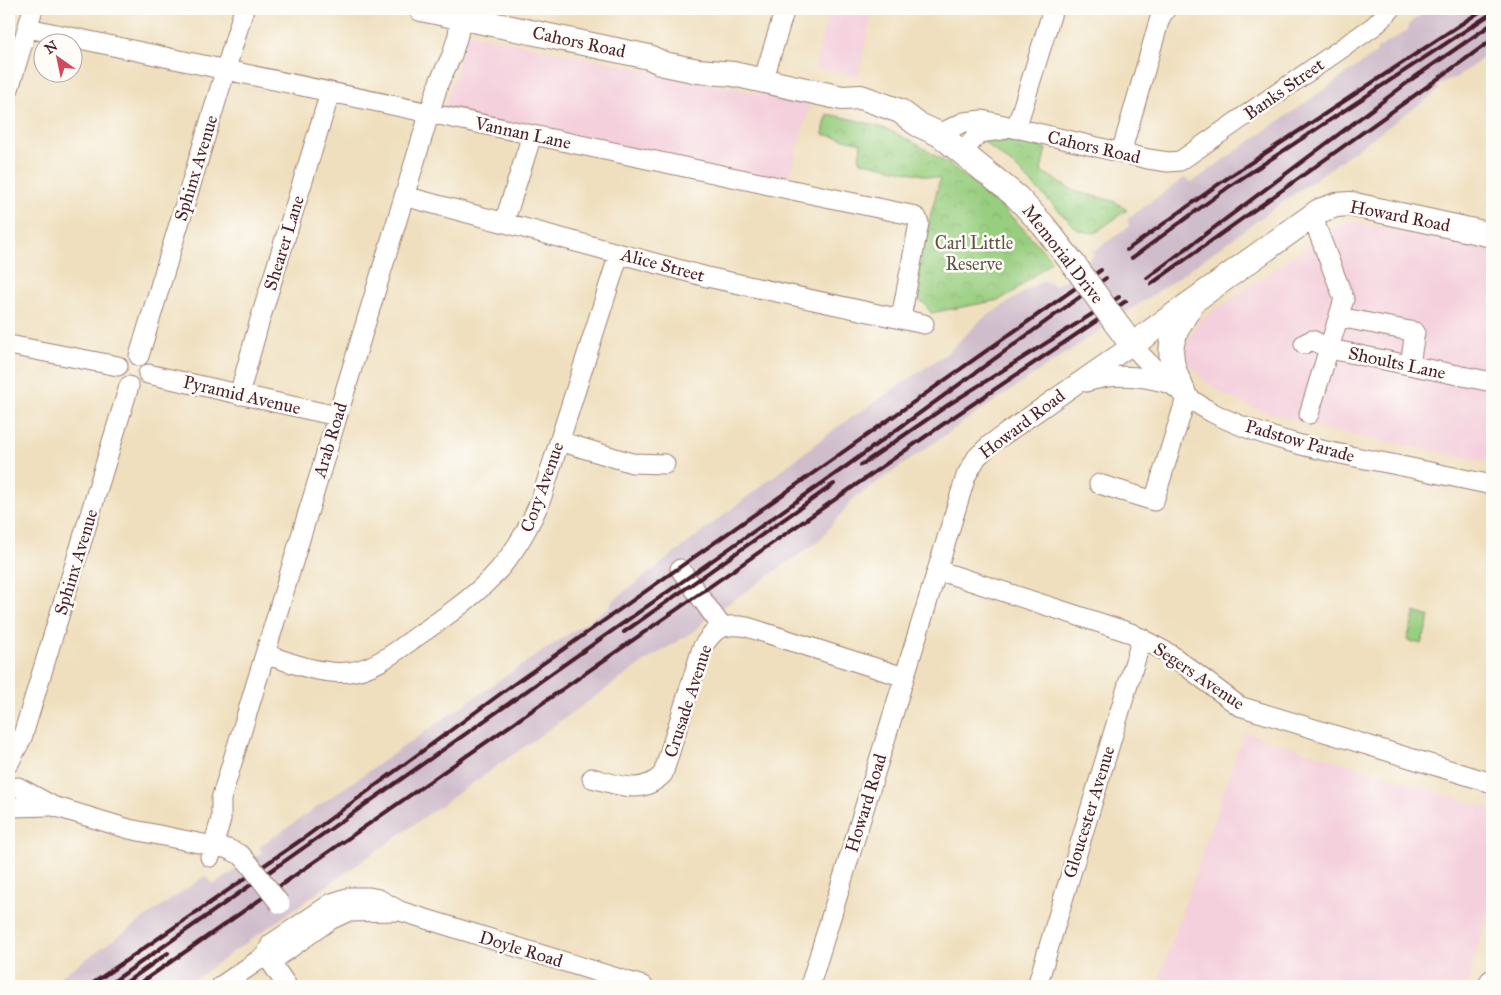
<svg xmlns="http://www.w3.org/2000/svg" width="1501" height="995" viewBox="0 0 1501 995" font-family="'IM FELL Great Primer',serif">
<defs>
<pattern id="park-crowns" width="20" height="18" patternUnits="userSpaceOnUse" patternTransform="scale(1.25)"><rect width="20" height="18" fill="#98ce7f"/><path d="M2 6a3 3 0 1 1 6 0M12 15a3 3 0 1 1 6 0" fill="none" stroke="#84b06e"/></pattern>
</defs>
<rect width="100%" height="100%" fill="#fdfcf7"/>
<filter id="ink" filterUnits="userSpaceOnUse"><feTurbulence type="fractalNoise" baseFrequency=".02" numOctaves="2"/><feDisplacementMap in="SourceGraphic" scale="10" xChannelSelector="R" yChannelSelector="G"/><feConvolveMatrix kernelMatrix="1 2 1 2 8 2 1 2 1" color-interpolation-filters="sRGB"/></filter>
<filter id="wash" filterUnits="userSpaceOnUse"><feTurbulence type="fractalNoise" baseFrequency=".0096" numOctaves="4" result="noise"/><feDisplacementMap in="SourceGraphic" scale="20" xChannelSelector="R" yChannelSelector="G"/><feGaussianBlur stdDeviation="1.12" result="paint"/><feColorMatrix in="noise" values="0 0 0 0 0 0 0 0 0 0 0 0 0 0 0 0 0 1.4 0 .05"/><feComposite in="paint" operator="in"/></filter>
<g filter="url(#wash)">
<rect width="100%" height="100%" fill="#efdfbe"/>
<path fill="#f4cfdc" d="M829,9H858L872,13L858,77L815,67Z
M468,33L810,104L788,184L443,111Z
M1352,221L1492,252V463L1324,429L1260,410L1223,394L1204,380L1188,363L1186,344L1199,321L1334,228Z
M1244,732L1492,809V899L1467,986H1157Z"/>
<path fill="#d0bdcc" d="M1430,9H1492V52L1457,77L1438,85L1439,90L1176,279L968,419L853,499L819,541L706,619L696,630L647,660L185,986H47L205,876L214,885L262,852L259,847L504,677L611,606L610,603L836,428L946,354L981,320L1043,280L1054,286L1066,280L1094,255L1092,252L1129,227L1128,218L1184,178L1192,182L1376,53L1377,49L1408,30L1410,23Z"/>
<path fill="url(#park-crowns)" stroke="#717655" d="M827,114C847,118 867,122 886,129C951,157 1008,208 1052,261L1012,293L999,300L931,313L924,303L914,298L926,233L940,179L859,161L861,143L823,134Z
M988,136L1046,148L1041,171L1074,191L1114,201L1127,210L1095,233L1079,231L1014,166L985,143L984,139Z"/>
<path fill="#98ce7f" stroke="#717655" d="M1415,612L1430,617L1421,644L1407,640Z"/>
</g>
<g filter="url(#ink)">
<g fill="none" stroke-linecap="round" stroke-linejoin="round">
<defs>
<path id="minor" d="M28,28L911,215L917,218L919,223L901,318
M763,81L785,9
M9,89L33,9
M1016,129L1053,9
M939,134L964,122L982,120L1148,159L1168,162L1180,161L1374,26L1391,9
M963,152L979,133L1002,130
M1121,153L1160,18L1166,9
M404,196L707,277L924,324
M504,223L532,135
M1339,317L1415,332L1410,365
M1304,344L1312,340L1330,349L1492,382
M9,345L118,366
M139,356L244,9
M148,374L337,416
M1086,382C1114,373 1142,375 1170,384
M239,395L259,323L330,93
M1309,414L1344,299L1317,229L1314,215
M559,441L632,463L665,464
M1099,484L1154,501L1187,395
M680,569L722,627
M937,570L1131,633L1170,654L1239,706L1492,783
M265,654C292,663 320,675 349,672C375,669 395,652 416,637C477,595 514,568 542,496L619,254
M9,763L22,738L129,386
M592,778C618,785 642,796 663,774L702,648C714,628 723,623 747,627L904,677
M18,787L53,806L129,829L228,849L241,855L250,865
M12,807L50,806
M210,857L221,819V799L439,82L452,55L458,35L461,9
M266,955L279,956L330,920L347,912L396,911
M266,955L287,986
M221,986L266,955L271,944L332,903L350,897H369L379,899L400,911L643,986
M812,986V979L966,476L977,457L992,443L1132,345C1154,370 1183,397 1213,413C1268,441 1332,453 1392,464C1425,471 1459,478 1492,485
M1037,986L1142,638"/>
<path id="major" d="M421,9L649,57L664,64L698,71L733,74L842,98L861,97L900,111L917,124L939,134L1017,197L1043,225L1078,270
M1115,322L1132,345L1319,211L1336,205L1350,204L1492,235
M1183,391C1166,358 1167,340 1189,309
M1491,986L1492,982"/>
</defs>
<use href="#minor" stroke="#9c7f74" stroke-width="21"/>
<use href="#major" stroke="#9c7f74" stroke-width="26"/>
<use href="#minor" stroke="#fff" stroke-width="19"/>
<use href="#major" stroke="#fff" stroke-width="24"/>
<path stroke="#4a1f2b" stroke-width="4" d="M1127,250L1223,181L1484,9
M1132,258L1230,186L1492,13
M1147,278L1415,77L1492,24
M1151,284L1492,40
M861,465L948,405L1119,297
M624,632L834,484
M89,986L304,838L507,689L1101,270
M107,986L848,465L1106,278
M121,986L168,953
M136,986L952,418L1126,301"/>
<defs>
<path id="minor-bridge" d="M250,865L280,904"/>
<path id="major-bridge" d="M1078,270L1115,322"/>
</defs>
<use href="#minor-bridge" stroke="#9c7f74" stroke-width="21" stroke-linecap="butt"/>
<use href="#major-bridge" stroke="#9c7f74" stroke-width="26" stroke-linecap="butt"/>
<use href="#minor-bridge" stroke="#fff" stroke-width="19"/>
<use href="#major-bridge" stroke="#fff" stroke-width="24"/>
</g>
</g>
<g text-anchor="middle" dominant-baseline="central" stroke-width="5" stroke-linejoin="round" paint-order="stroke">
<g font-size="18" fill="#4a1f2b" stroke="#fdfcf7">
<text transform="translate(579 42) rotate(12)">Cahors Road</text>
<text transform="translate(1284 89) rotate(-35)">Banks Street</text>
<text transform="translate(523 133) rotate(12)">Vannan Lane</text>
<text transform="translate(1094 147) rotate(13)">Cahors Road</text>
<text transform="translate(196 168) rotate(-73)">Sphinx Avenue</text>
<text transform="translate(1400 216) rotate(11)">Howard Road</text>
<text transform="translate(284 243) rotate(-73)">Shearer Lane</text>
<text transform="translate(1063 254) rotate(52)">Memorial Drive</text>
<text transform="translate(663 265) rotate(15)">Alice Street</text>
<text transform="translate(1397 363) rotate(12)">Shoults Lane</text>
<text transform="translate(242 395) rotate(13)">Pyramid Avenue</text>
<text transform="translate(1022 424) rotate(-37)">Howard Road</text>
<text transform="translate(330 440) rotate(-73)">Arab Road</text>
<text transform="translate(1300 441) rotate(16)">Padstow Parade</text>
<text transform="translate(542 487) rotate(-70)">Cory Avenue</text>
<text transform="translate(76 562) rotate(-73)">Sphinx Avenue</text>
<text transform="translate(1199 676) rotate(34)">Segers Avenue</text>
<text transform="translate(688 701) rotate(-72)">Crusade Avenue</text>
<text transform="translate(866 803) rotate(-73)">Howard Road</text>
<text transform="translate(1089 812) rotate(-73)">Gloucester Avenue</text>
<text transform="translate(521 949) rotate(17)">Doyle Road</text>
</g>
<g font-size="18" fill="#615444" stroke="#fdfcf7">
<text x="974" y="243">Carl Little<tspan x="974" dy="21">Reserve</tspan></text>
</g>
</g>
<rect width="1501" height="995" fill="none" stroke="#fdfcf7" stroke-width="30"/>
<g transform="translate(58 58) rotate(327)"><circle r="24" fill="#fdfcf7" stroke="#b5a4a5"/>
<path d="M0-4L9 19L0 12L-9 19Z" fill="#d1495b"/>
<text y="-8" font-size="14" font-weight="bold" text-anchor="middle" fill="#4a1f2b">N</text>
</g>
</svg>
